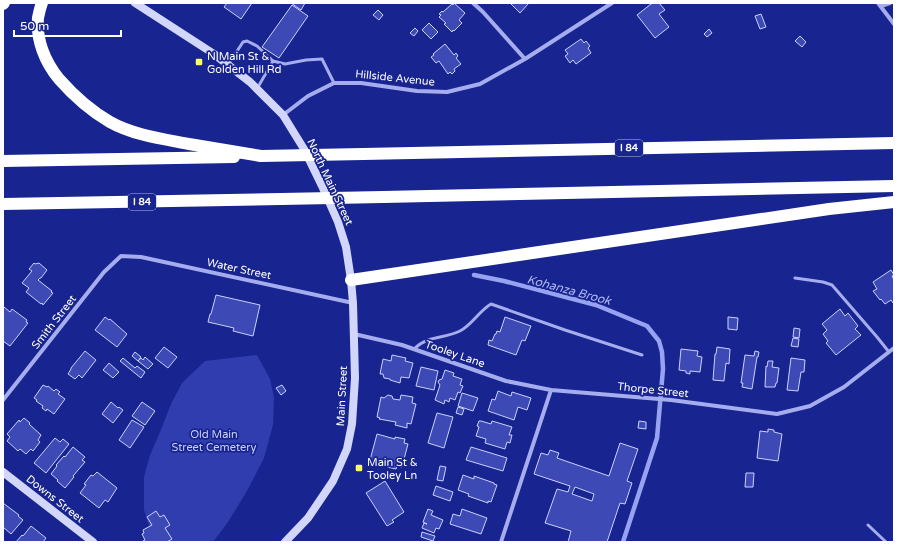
<svg xmlns="http://www.w3.org/2000/svg" width="897" height="545" viewBox="0 0 897 545" font-family="'Varela Round',sans-serif">
<rect width="100%" height="100%" fill="#18248f"/>
<path fill="#2f3daf" d="M257,355L270,379L274,398L273,425L264,458L247,491L228,522L213,542H154L144,510V477L150,455L160,432L171,404L182,383L205,361Z"/>
<g fill="none" stroke-linecap="round" stroke-linejoin="round">
<path stroke="#97a3f1" stroke-width="4.5" d="M474,275L504,281L596,305L647,326L659,341L662,352L663,369L657,438L623,542"/>
</g>
<path fill="#3d4ab5" stroke="#cbd1fb" fill-rule="evenodd" d="M227,3H252L241,19L224,7Z
M291,3H305L301,10Z
M454,3L465,13L459,20L462,23L454,31L453,30L452,32L444,24L446,23L439,17L441,15L439,14L442,11L443,12L452,4L453,5Z
M510,3H529L520,13Z
M653,3H659L665,10L659,14L669,27L655,38L637,15L651,4Z
M292,5L308,16L279,58L262,47Z
M378,10L383,15L379,20L373,15Z
M761,14L766,27L760,29L755,16Z
M429,23L438,32L431,39L422,30Z
M415,28L418,31L414,36L410,33Z
M709,29L712,33L707,37L704,34Z
M800,36L806,42L802,47L795,41Z
M581,39L584,43L586,41L590,46L588,48L591,53L576,64L573,60L570,63L565,56L568,54L565,50Z
M445,44L454,55L456,53L458,56L456,58L461,64L454,69L455,71L452,74L450,72L448,74L439,61L436,63L431,57L434,55L433,54Z
M34,263L35,264L39,263L47,270L41,278H40L38,280L52,291L51,292L53,293L43,305L42,303L41,304L26,292L29,288L22,283L32,271L29,269Z
M891,270L894,275L892,276L894,280V303H893L891,300L885,304L881,299L880,300L873,291L877,289L873,282Z
M216,295L260,305L253,336L233,331L234,328L208,322L210,314H211Z
M4,307L10,312L12,309L27,320L26,322L28,323L10,346L3,341V308Z
M840,309L845,316L848,313L858,326L855,329L861,335L836,355L826,343L828,341L823,334L827,330L822,324Z
M105,317L109,320L110,319L127,334L117,347L95,330Z
M505,317L531,326L525,341L522,340L516,355L488,345L489,340L492,341L495,334H496L497,331L500,332Z
M728,317L738,318L737,330L728,329Z
M794,328L800,329L799,338L793,337Z
M793,338L799,339L798,347L791,346Z
M164,347L177,357L168,368L155,358Z
M717,347L730,349L729,364L726,363L724,381L713,380L715,354H716Z
M681,349L698,351L697,356L702,357L700,372L690,371V374L686,373V371L679,370Z
M85,351L96,360L82,378L79,375L75,379L68,374L71,369V368Z
M755,351L759,352L758,357H757L752,389L742,387L743,383H741L745,355L754,356Z
M135,352L141,357L138,361L132,356Z
M392,355L406,358L405,361L413,363L409,378L401,377L400,383L390,380V379L384,378L383,374H380L383,359L391,361Z
M145,357L153,364L148,369L138,361L141,358L143,360Z
M123,358L135,368L137,366L145,372L141,378L120,361Z
M791,358L805,360L804,372H801L798,391L787,390Z
M768,361H773L772,367L779,368L777,383H776L775,387H765L766,366L767,367Z
M109,363L119,372L113,378L103,370Z
M421,367L438,371L434,390L416,386Z
M445,370L454,373L453,376L462,379L460,385L463,386L460,393L458,392L455,400L450,398L449,402L445,400L444,404L435,400L440,385L438,382L439,380L442,379Z
M43,385L47,387L48,386L54,391L56,389L60,392L58,394L65,399L54,414L47,409L46,411L42,408L43,406L36,401L37,400L34,398Z
M282,385L286,391L281,395L276,388Z
M498,391L511,396L512,392L531,398L527,410L518,407L514,420L488,411L492,399L495,400Z
M462,393L478,398L473,411L458,406Z
M388,395L392,396L393,399L400,400L401,395L413,397L412,403L416,404L411,424L407,423V428L395,425L396,422L379,419L380,418L377,417L381,397L384,398Z
M111,402L118,408L119,407L123,410L113,423L102,414Z
M142,402L155,411L145,425L132,416Z
M458,407L464,409L462,415L456,413Z
M437,413L453,417L444,448L428,443Z
M24,418L30,423L29,424L41,435L38,440L40,442L33,451L31,449L26,454L20,449L18,451L7,441L10,437L7,434L19,420L20,422Z
M132,420L144,427L130,448L119,440Z
M479,421H481L491,424L492,421L512,427L509,435H512L510,443L507,442L505,449L485,443L486,439L476,436L479,427L477,426Z
M639,421L646,422V429L638,428Z
M768,429L774,430V432L782,434L778,461L757,458L760,431L768,432Z
M377,434L395,439V437L405,439L404,443L408,444L402,467L397,466L396,469L387,467V465L370,460Z
M55,438L60,442L63,439L69,444L46,473L34,463Z
M620,443L638,449L627,481L632,483L625,504L620,503L607,542H568L571,531L545,523L557,489L568,492L570,486L534,474L541,453L548,455L550,450L559,453L557,458L609,476ZM575,487L594,494L592,501L572,494Z
M73,447L85,457L82,460L85,462L73,476L74,477L65,488L57,481L58,480L51,474L57,466L56,465L64,456L65,457Z
M471,447L507,458L503,471L466,460Z
M440,466L446,467L443,481L437,480Z
M97,472L117,488L108,502L105,500L99,508L80,493L86,485L84,484L91,475L93,476Z
M746,473H754L753,487H745Z
M463,475L474,479V476L494,483V484L497,485L491,502L488,501V503L468,496L469,494L458,490Z
M385,481L404,512L392,520L394,522L387,526L366,493Z
M436,486L453,492L450,501L433,495Z
M3,503L19,515L18,516L23,520L11,534L3,527Z
M428,509L433,511L431,515L443,520L439,529L436,528L434,533L422,528L424,523L427,524L423,522Z
M462,509L487,518L481,534L450,524L453,514L460,516Z
M156,511L160,517L164,515L170,525L165,528L172,539L167,542H144L143,541L145,540L142,534L144,533L143,530L152,525L147,517Z
M31,526L46,538L43,542H16L22,535L23,536Z
M422,532L435,536L433,541L421,537Z"/>
<g fill="none" stroke-linecap="round" stroke-linejoin="round">
<path stroke="#a5adef" stroke-width="3" d="M228,65L243,42L247,41L257,46L273,61L285,64L306,60L322,59L334,83
M258,87L273,61
M795,278L823,282L832,285L877,337L889,352
M414,349C428,335 444,339 460,331C472,325 479,311 491,304L565,330L642,355
M868,525L886,542"/>
<path stroke="#a5adef" stroke-width="4" d="M473,3L483,12L525,59
M878,3L894,24
M881,6L890,3
M283,115L308,96L334,83H361L417,91L447,92L480,84L525,59L612,3
M354,334L402,345L506,381L551,390L671,400L777,414L810,406L844,387L894,348
M3,400L104,272L121,256L141,257L353,303
M501,542L551,390"/>
<path stroke="#d2d6fa" stroke-width="8" d="M135,3L214,54L250,82L283,115L304,149L322,186L338,222L346,247L351,280L353,303L355,378L352,424L347,449L333,481L308,518L285,542
M3,472L93,542"/>
<path stroke="#fff" stroke-width="12" d="M42,3C40,8 39,13 38,18C36,40 45,62 59,79C74,96 91,111 110,122C133,135 163,139 189,144C213,148 237,152 261,156
M3,4L4,3
M363,154L894,143
M3,161L234,157
M383,197L894,186
M3,204L281,199
M351,280L829,209L894,202"/>
<path stroke="#fff" stroke-width="12" d="M261,156L363,154
M281,199L383,197"/>
</g>
<g fill="#f8ff63" stroke="#18248f" stroke-width="1.5">
<rect x="195" y="58" width="8" height="8" rx="2"/>
<rect x="355" y="464" width="8" height="8" rx="2"/>
</g>
<g text-anchor="middle" dominant-baseline="central" stroke-width="3.5" stroke-linejoin="round" paint-order="stroke">
<g fill="#18248f" stroke="#babddd" stroke-width="1">
<rect x="615" y="140" width="28" height="16" rx="3"/>
<rect x="128" y="194" width="28" height="16" rx="3"/>
</g>
<g font-size="10" font-weight="bold" fill="#fff">
<text x="629" y="148">I 84</text>
<text x="142" y="202">I 84</text>
</g>
<g font-size="11" fill="#fff" stroke="#18248f" text-anchor="start">
<text x="207" y="56">N Main St &amp;<tspan x="207" dy="13">Golden Hill Rd</tspan></text>
<text x="367" y="462">Main St &amp;<tspan x="367" dy="13">Tooley Ln</tspan></text>
</g>
<g font-size="11" fill="#fff" stroke="#18248f">
<text transform="translate(395 78) rotate(6)">Hillside Avenue</text>
<text transform="translate(330 182) rotate(65)">North Main Street</text>
<text transform="translate(239 269) rotate(12)">Water Street</text>
<text transform="translate(54 322) rotate(-52)">Smith Street</text>
<text transform="translate(455 354) rotate(19)">Tooley Lane</text>
<text transform="translate(653 390) rotate(6)">Thorpe Street</text>
<text transform="translate(342 396) rotate(-87)">Main Street</text>
<text transform="translate(55 499) rotate(38)">Downs Street</text>
</g>
<g font-size="11" fill="#cbd1fb" stroke="#18248f">
<text x="214" y="434">Old Main<tspan x="214" dy="13">Street Cemetery</tspan></text>
</g>
<g font-size="12" font-style="italic" fill="#b1b9f6" stroke="#18248f">
<text transform="translate(569 290) rotate(15)">Kohanza Brook</text>
</g>
</g>
<rect width="897" height="545" fill="none" stroke="#ffffff" stroke-width="8"/>
<path d="M14 30v6h107v-6" fill="none" stroke="#ffffff" stroke-width="2"/>
<text x="20" y="30" font-size="12" fill="#ffffff" stroke="#18248f" stroke-width="3" paint-order="stroke">50 m</text>
</svg>
